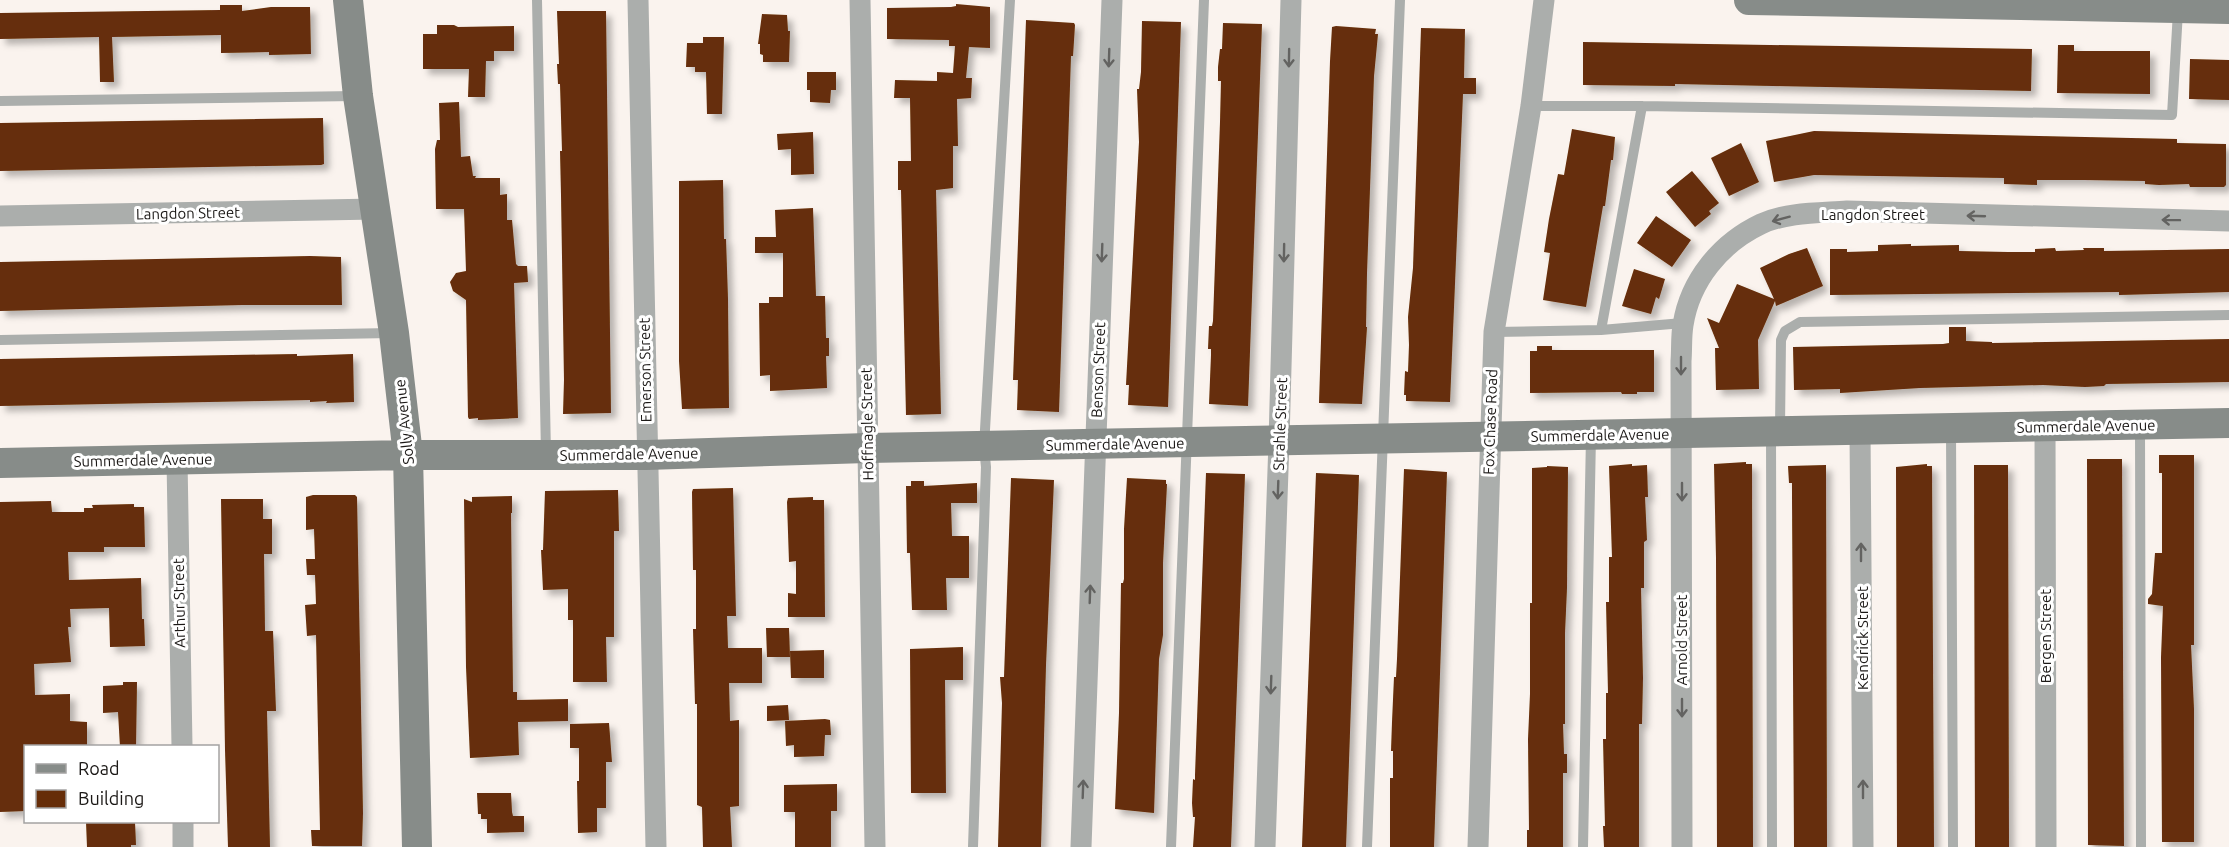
<svg xmlns="http://www.w3.org/2000/svg" width="2229" height="847" viewBox="0 0 2229 847" font-family="Ubuntu,sans-serif">
<defs>
<filter id="shadow"><feDropShadow dx="5.5" dy="5.5" stdDeviation="3" flood-color="#0004"/></filter>
</defs>
<rect width="100%" height="100%" fill="#faf3ee"/>
<path fill="#662d08" filter="url(#shadow)" d="M956,4L990,7V48L969,47L966,78H972L971,98L957,99L958,146H953V188L936,190L941,414L906,415L901,190H898V161H911L910,98H894L895,80L937,81V72L953,73L955,46H949V40L887,39V8L951,7L956,6Z
M220,5H242V11L271,7H310L311,54L269,55V52L221,53V35L112,37L114,82H100L99,37L0,39V13L220,10Z
M557,11H606L611,413L563,414L564,380L561,195L560,151H562L560,84H558L557,64H559Z
M762,14L787,15L788,31H790L789,62H763V55L760,54V44H758Z
M1026,20L1074,23L1075,25L1073,56H1071L1059,412L1017,410L1018,380H1013Z
M1142,21L1181,22L1168,407L1128,405L1129,385H1126L1139,142L1137,89H1139L1141,72Z
M1223,23L1262,24L1248,406L1209,404L1211,355V349H1208L1209,326H1212L1213,321L1220,122L1221,81H1218V67L1220,49H1222Z
M437,25H454L458,27L514,26V51H494V61H486L485,97H468L469,69H423V34H437Z
M1336,26L1376,29L1375,34H1378L1374,76L1367,273L1366,327H1367L1362,404L1319,403L1330,61L1332,27Z
M1421,28L1465,29L1464,78H1476V94H1463L1450,402L1406,401V395H1404L1405,371L1408,372L1409,345L1408,317L1413,268Z
M703,37H724L722,114H707L706,72H695V67H686L687,43H703Z
M1583,42L2032,49L2031,91L1675,84V86L1583,85Z
M2058,45H2074V51H2150V94L2057,93Z
M2190,59L2229,60V100L2189,99Z
M807,72H836V90H831L830,103L810,102V90H807Z
M459,102L461,157L470,156L473,176H476L475,178H500V195L507,194V220H512L516,264L518,266H527L528,282L514,283L518,418L478,420V418L469,419L468,417L466,300L453,291L450,282L456,273L466,271L464,209H436L435,149L437,140H440L439,103Z
M323,118L324,164L321,165L0,171V123Z
M1572,129L1615,137L1613,160H1611L1605,206H1603L1586,307L1543,300L1550,253L1544,252L1549,219L1558,174L1564,175Z
M1814,131L2177,139V143L2226,144V185L2224,187H2190L2189,184L2159,185L2145,184V181L2084,180H2037V185L2004,184V178L1814,175L1774,182L1766,141Z
M813,132L814,174L791,175V149L778,150L777,134Z
M1741,143L1759,182L1729,196L1711,158Z
M1692,171L1719,203L1709,211L1711,214L1695,227L1666,192Z
M723,180L724,239H726L728,299L729,408L682,409L679,361V181Z
M813,208L816,296H825L826,338H829V356H826L827,388L770,391V375L760,376L759,303H769V297H783V253H755V237H776L775,210Z
M1656,216L1691,240L1672,267L1637,243Z
M1911,244V246L1959,245V251L2008,252H2035V249L2055,248L2056,251L2084,250L2083,248H2104V251L2229,249V292L2119,295V292L1830,295V249H1847V252L1878,251V245Z
M1807,248L1823,286L1776,306L1775,301L1758,340L1759,389L1716,390L1715,348H1719L1707,318L1719,323L1737,284L1774,299L1760,268L1789,254Z
M310,256L341,257L342,305H242L0,311V262Z
M1634,269L1665,279L1659,299L1656,297L1651,314L1622,306Z
M1949,327H1966V341L1992,342V343L2229,339V382L2106,384L2104,386L2085,387L2043,385L1920,388L1840,393V389L1794,390L1793,347L1943,344L1949,343Z
M1537,346H1552V350H1654V392H1637V394H1622L1621,392L1530,393V351H1537Z
M297,354V356L353,354L354,402L326,403L327,401L310,402V400L0,406V359Z
M2159,455H2194V645H2191L2194,709V842H2162L2161,657L2163,606L2148,604V599L2152,594L2155,553H2162V473H2159Z
M2087,459H2122L2124,846L2088,845Z
M1746,462V464H1752L1753,847H1717L1716,558L1714,464Z
M1632,464V466L1647,465L1648,497H1645L1647,540L1644,542V588H1641L1643,678L1642,724H1639V847H1604L1603,826H1605L1603,739H1606V693H1608L1606,602H1609V557H1612L1609,466Z
M1927,464V466H1932L1934,847H1897L1896,467Z
M1826,465L1827,847H1794L1792,496V483H1789L1788,466Z
M1974,465H2008L2009,847H1975Z
M1547,466L1568,467L1567,588L1565,633V724H1563L1564,754H1567V773H1563V847H1527V830H1529L1528,739L1530,694V603H1532V468L1547,467Z
M1404,469L1447,472L1434,847H1390V778H1393V751H1391L1392,722L1394,677H1396L1397,659Z
M1206,473L1245,474L1231,847H1193L1195,817H1193L1192,803L1193,779L1195,780V775Z
M1316,473L1359,475L1346,847H1302Z
M1011,478L1054,480L1046,665L1041,847H998L1002,703L1000,677H1004Z
M1127,478L1166,480V484H1167L1163,563V635L1159,659L1154,813L1115,809L1119,713L1121,583H1123L1124,579V529Z
M911,481H924V486L977,483V503H951L952,536H969V578H946L947,610H912L910,553H907L906,486H911Z
M733,488L736,616H727L728,648H762V683H729L730,721L739,720V806L730,807L732,847H703L702,807L697,805V704H695L693,629H696V570H693L692,492L693,489Z
M618,490L619,531H614V637H606L607,682H573V620H568V589L543,590L541,550H543L545,491Z
M313,495H355L357,497L363,813L362,846H312L311,830H320L316,635L307,636L305,605L316,604L315,575H307L306,559H315L314,529L306,530V497Z
M512,496V513H511L513,692H517V700L568,699V721L518,722L519,755L470,758L466,667L464,499L472,502V497Z
M813,497V500H824L825,617H788V593L796,594V561L789,562L787,502L788,498Z
M221,499H263V519H272V554H264L265,631H273L276,711H267L270,847H228L225,750Z
M51,501L52,512H84V508H93L92,505L134,504V507H144L145,547H104V552H68L69,580L141,578L142,619H144L145,646L110,647L109,608L70,609L71,627H68L71,662L34,664L35,695L70,694V721L87,722V747H26V811L0,812V502Z
M766,628H789L790,657H767Z
M963,647V680H945L946,793H911L910,649Z
M824,650V678H791L790,651Z
M123,682H137L136,747H120L118,712L103,713V686L123,685Z
M788,705L789,720L767,721V706Z
M825,719L830,720L831,735H825L824,756L794,757V745L786,746L785,721Z
M609,723L612,762H606V808H597V832L578,833L577,781H579V748H570V724Z
M837,784V811H831V847H795V812H784V785Z
M477,793H511L512,812L513,816H524V832L487,833V819H481V814H478Z
M86,822H135L136,845H131V847H87Z"/>
<g fill="none" stroke-linecap="round" stroke-linejoin="round">
<path stroke="#abaeac" stroke-width="10" d="M537,0L546,454
M0,101L355,96
M1531,106H1642L2172,115L2178,11
M1601,330L1642,106
M1494,332L1601,330L1683,323
M0,340L391,333
M2140,427L2141,847
M1780,428L1781,340L1785,331L1800,322L2229,315
M1951,431L1953,847
M1771,432L1772,847
M973,847L986,467L984,447L1010,0
M1171,847L1204,0
M1367,847L1400,0
M1583,847L1591,436"/>
<path stroke="#abaeac" stroke-width="21" d="M638,0L656,847
M860,0L875,847
M0,216L376,209
M2045,426L2046,847
M1860,429L1863,847
M177,460L182,746
M183,822V847
M1081,847L1112,0
M1265,847L1279,441L1291,0
M1478,847L1494,332L1531,106L1544,0
M1682,847L1681,361C1682,349 1681,337 1683,325C1690,280 1721,243 1761,224C1787,212 1819,213 1847,211L2229,221"/>
<path stroke="#878c89" stroke-width="30" d="M348,0L358,96L394,333L408,455L417,847
M1749,0L2229,9
M0,463L408,455H646L867,448L2229,423"/>
</g>
<defs><path id="oneway-shaft" d="M-6 0H5M1.5-3L5.5 0L1.5 3" fill="none" stroke-width="1.6" stroke-linecap="round" stroke-linejoin="round" transform="scale(1.5)"/></defs>
<g stroke="#636361">
<use href="#oneway-shaft" transform="translate(1109 58) rotate(92)"/>
<use href="#oneway-shaft" transform="translate(1289 58) rotate(91)"/>
<use href="#oneway-shaft" transform="translate(1976 216) rotate(-178)"/>
<use href="#oneway-shaft" transform="translate(1781 219) rotate(165)"/>
<use href="#oneway-shaft" transform="translate(2171 220) rotate(-179)"/>
<use href="#oneway-shaft" transform="translate(1102 253) rotate(92)"/>
<use href="#oneway-shaft" transform="translate(1284 253) rotate(91)"/>
<use href="#oneway-shaft" transform="translate(1681 366) rotate(90)"/>
<use href="#oneway-shaft" transform="translate(1278 490) rotate(92)"/>
<use href="#oneway-shaft" transform="translate(1682 492) rotate(90)"/>
<use href="#oneway-shaft" transform="translate(1861 552) rotate(-90)"/>
<use href="#oneway-shaft" transform="translate(1090 594) rotate(-88)"/>
<use href="#oneway-shaft" transform="translate(1271 685) rotate(92)"/>
<use href="#oneway-shaft" transform="translate(1682 708) rotate(90)"/>
<use href="#oneway-shaft" transform="translate(1083 789) rotate(-88)"/>
<use href="#oneway-shaft" transform="translate(1863 789) rotate(-90)"/>
</g>
<g text-anchor="middle" dominant-baseline="central" stroke-width="6" stroke-linejoin="round" paint-order="stroke">
<g font-size="15" fill="#1b1816" stroke="#fff">
<text transform="translate(188 213) rotate(-1)">Langdon Street</text>
<text x="1873" y="214">Langdon Street</text>
<text transform="translate(645 370) rotate(-91)">Emerson Street</text>
<text transform="translate(1098 370) rotate(-88)">Benson Street</text>
<text transform="translate(404 422) rotate(-96)">Solly Avenue</text>
<text transform="translate(1490 422) rotate(-88)">Fox Chase Road</text>
<text transform="translate(867 424) rotate(-91)">Hoffnagle Street</text>
<text transform="translate(1280 424) rotate(-88)">Strahle Street</text>
<text transform="translate(2086 426) rotate(-1)">Summerdale Avenue</text>
<text transform="translate(1600 435) rotate(-1)">Summerdale Avenue</text>
<text transform="translate(1115 444) rotate(-1)">Summerdale Avenue</text>
<text transform="translate(629 454) rotate(-1)">Summerdale Avenue</text>
<text transform="translate(143 460) rotate(-1)">Summerdale Avenue</text>
<text transform="translate(179 603) rotate(-91)">Arthur Street</text>
<text transform="translate(2045 636) rotate(-90)">Bergen Street</text>
<text transform="translate(1862 638) rotate(-90)">Kendrick Street</text>
<text transform="translate(1681 640) rotate(-90)">Arnold Street</text>
</g>
</g>
<rect x="24" y="745" width="195" height="78" fill="#ffffff" stroke="#a4a3a2" stroke-width="1.5"/>
<rect x="36" y="764" width="30" height="9" fill="#878c89" stroke="#a4a3a2" stroke-width="1.5"/>
<text x="78" y="775" font-size="18" fill="#1b1816">Road</text>
<rect x="36" y="790" width="30" height="18" fill="#662d08" stroke="#a4a3a2" stroke-width="1.5"/>
<text x="78" y="805" font-size="18" fill="#1b1816">Building</text>
</svg>
